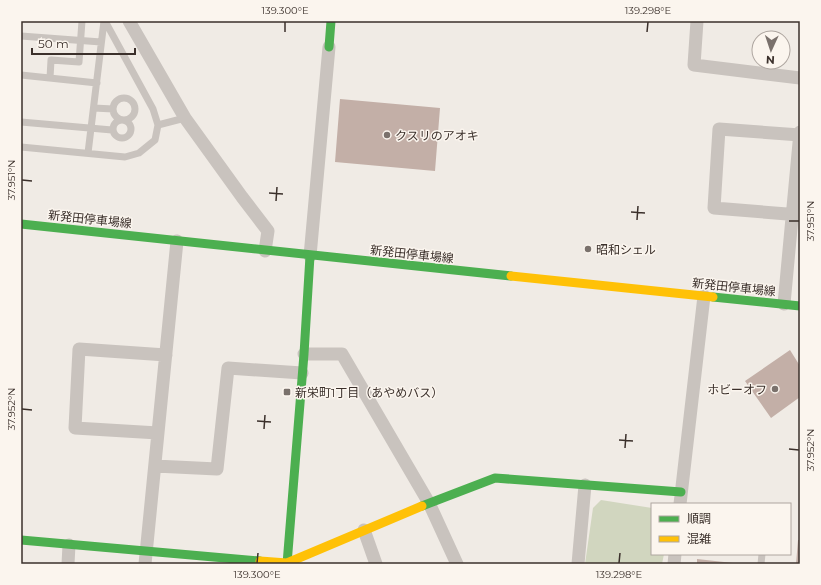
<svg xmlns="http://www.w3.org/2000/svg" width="821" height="585" viewBox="0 0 821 585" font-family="Montserrat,'Noto Sans JP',sans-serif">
<rect width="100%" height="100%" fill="#f0ebe5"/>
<path fill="#d1d6bf" d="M601,500L652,508V554H664L662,564H585L593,508Z"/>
<path fill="#c3afa7" d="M340,99L440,108L435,171L335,162Z
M790,350L800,366V397L771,418L745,381Z
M798,540H800V564H796Z
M697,559L733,563V564H697Z"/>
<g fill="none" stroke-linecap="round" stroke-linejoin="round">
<path stroke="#c9c3be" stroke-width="7" d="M21,36L101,42
M21,75L97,83
M50,78L51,60L79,62L82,21
M113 109a11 11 0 1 1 22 0a11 11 0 1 1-22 0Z
M94,108L113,109
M113 129a9 9 0 1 1 18 0a9 9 0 1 1-18 0Z
M21,122L112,130
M158,125L185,118
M21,147L125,157L139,153L155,140L158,125L153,109L105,21
M88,153L104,21
M761,564L762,554"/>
<path stroke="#c9c3be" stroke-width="13" d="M129,21L185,118L242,197L268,231L265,251
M697,21L694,65L800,78
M800,135L719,129L714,208L800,215
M310,256L329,47
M784,304L800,132
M304,354H342L429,503L457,564
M158,433L75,428L79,349L166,355
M155,466L217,469L228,368L302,373
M680,504L704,296
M364,530L376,564
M68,564L69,545
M145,564L177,241
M578,564L585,485
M674,564L675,554"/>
<path stroke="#4caf50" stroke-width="9" d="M329,47L331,21
M21,224L511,276
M713,297L800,306
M422,506L495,478L681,492
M21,540L260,561
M287,564L304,354L310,256"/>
<path stroke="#ffc107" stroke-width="9" d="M511,276L713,297
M260,561L287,563L422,506"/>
</g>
<path fill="none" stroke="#3b302b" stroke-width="1.5" d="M285,32V22M647,32L648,22M22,180L32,181M269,193L283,194M276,201L277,187M631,212L645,213M637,220L638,206M789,221H799M22,409L32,410M257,421L271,422M264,429L265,415M619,440L633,441M625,448L626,434M789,449L799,450M257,563L258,553M619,563L620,553"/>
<g fill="#7a716c" stroke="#fbf5ee" stroke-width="1.5">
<circle cx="387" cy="135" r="4"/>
<circle cx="588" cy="249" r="4"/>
<circle cx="775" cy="389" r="4"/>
<rect x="283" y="388" width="8" height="8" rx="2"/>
</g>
<g text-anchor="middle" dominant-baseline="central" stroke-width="3" stroke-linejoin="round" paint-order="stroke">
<g font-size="12" fill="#3b302b" stroke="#fbf5ee" text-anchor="start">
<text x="395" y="135">クスリのアオキ</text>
<text x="596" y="249">昭和シェル</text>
<text x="767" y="389" text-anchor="end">ホビーオフ</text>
<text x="295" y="392">新栄町1丁目（あやめバス）</text>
</g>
<g font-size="12" fill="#3b302b" stroke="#fbf5ee">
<text transform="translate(90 219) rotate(6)">新発田停車場線</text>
<text transform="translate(412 254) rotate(6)">新発田停車場線</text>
<text transform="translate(734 287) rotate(6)">新発田停車場線</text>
</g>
</g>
<rect width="821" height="585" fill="none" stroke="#fbf5ee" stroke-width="44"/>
<rect x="651" y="503" width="140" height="52" fill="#fbf5ee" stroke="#aea6a0"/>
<rect x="659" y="516" width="20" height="6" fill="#4caf50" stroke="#aea6a0"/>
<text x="687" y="523" font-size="12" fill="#3b302b">順調</text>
<rect x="659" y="536" width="20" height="6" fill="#ffc107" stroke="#aea6a0"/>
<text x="687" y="543" font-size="12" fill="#3b302b">混雑</text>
<g transform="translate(771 50) rotate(183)"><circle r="19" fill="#fbf5ee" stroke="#aea6a0"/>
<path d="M0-3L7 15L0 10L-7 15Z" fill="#7a716c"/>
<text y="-6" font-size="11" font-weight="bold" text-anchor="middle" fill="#3b302b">N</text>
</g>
<path d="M32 48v6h103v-6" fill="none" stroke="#3b302b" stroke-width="2"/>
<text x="38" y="48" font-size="12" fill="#3b302b" stroke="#fbf5ee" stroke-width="3" paint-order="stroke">50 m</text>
<rect x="22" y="22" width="777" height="541" fill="none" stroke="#3b302b" stroke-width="1.5"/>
<g font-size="10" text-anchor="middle" fill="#3b302b">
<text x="285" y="14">139.300°E</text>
<text x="648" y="14">139.298°E</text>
<text transform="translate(11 180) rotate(-90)" y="4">37.951°N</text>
<text transform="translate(810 221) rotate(-90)" y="4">37.951°N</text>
<text transform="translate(11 409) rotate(-90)" y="4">37.952°N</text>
<text transform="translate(810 450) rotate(-90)" y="4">37.952°N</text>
<text x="257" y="578">139.300°E</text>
<text x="619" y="578">139.298°E</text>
</g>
</svg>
